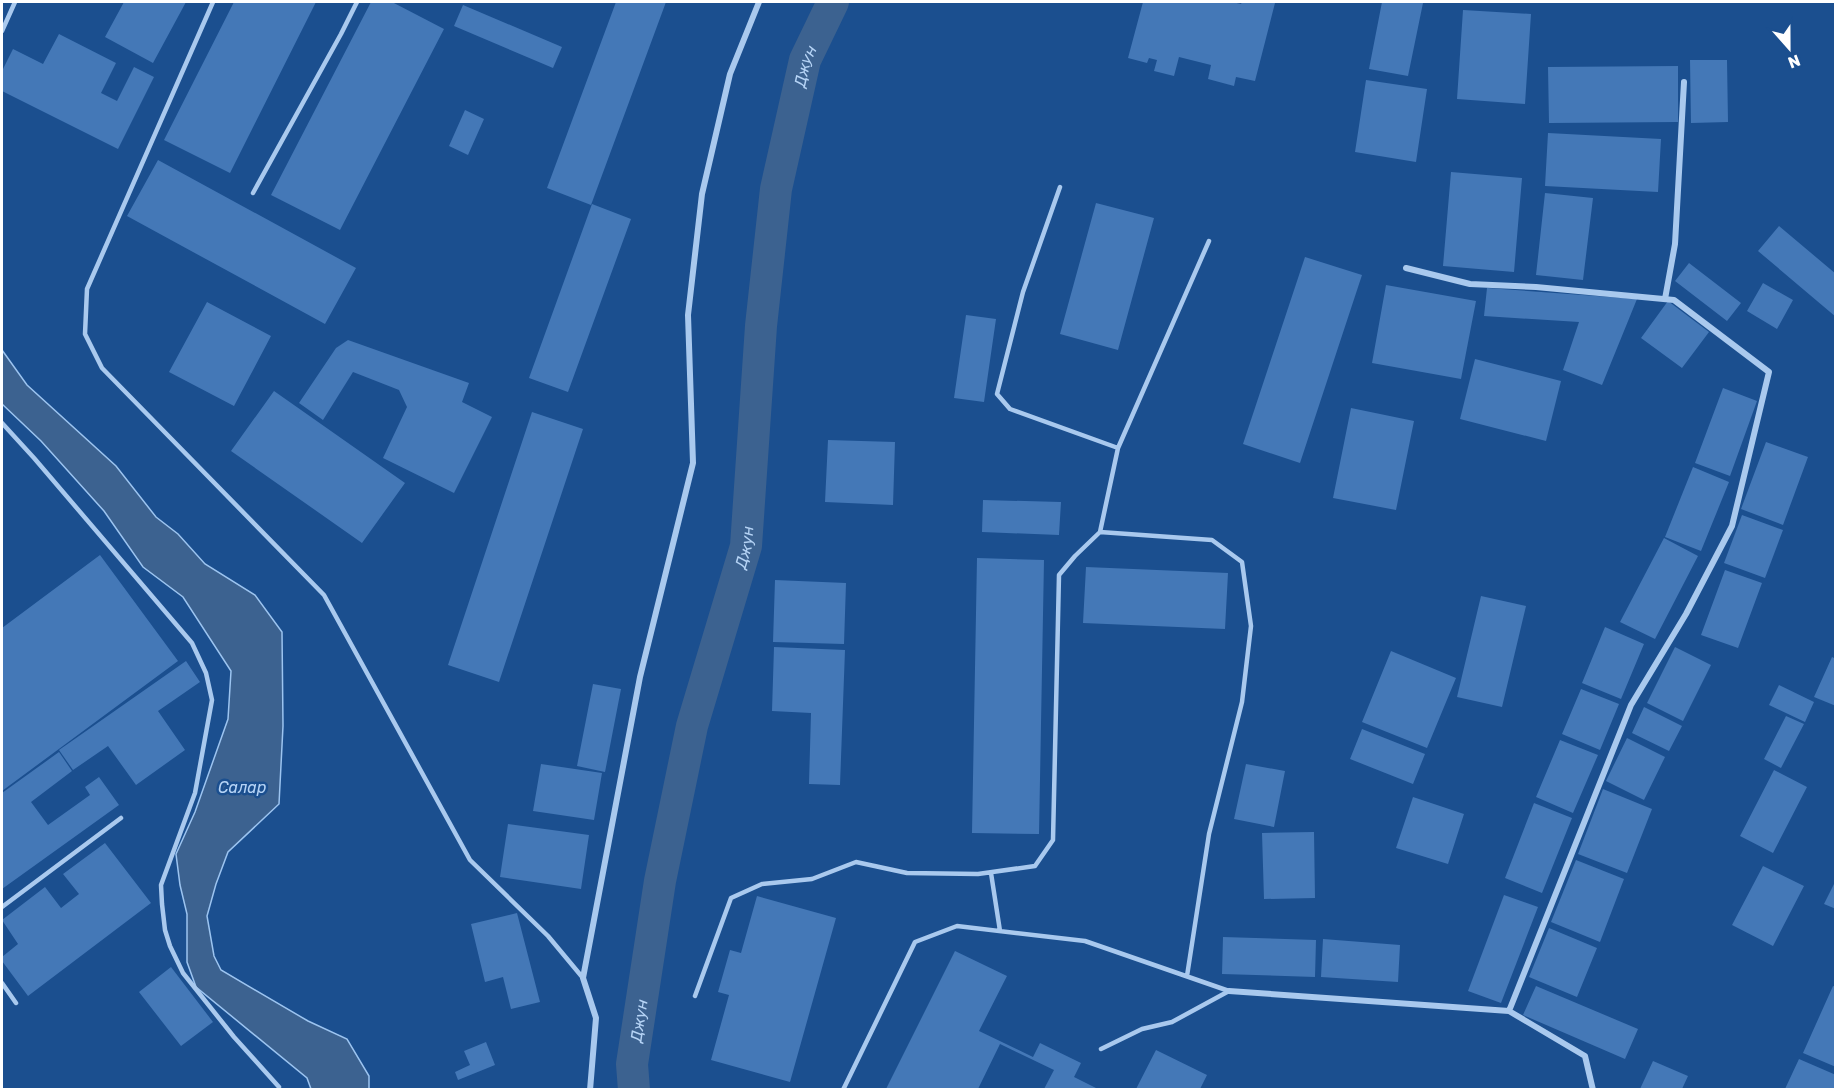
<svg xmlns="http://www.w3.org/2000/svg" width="1837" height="1091" viewBox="0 0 1837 1091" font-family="Rubik,sans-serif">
<rect width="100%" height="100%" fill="#1b4f8f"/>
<path fill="#3c6290" stroke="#9cc4f0" stroke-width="1.5" d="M2,350L27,385L116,466L156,517L178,534L205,564L255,595L282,632L283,726L279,804L228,852L216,884L207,916L214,956L221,970L308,1021L347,1039L369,1076V1089H311L307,1078L196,987L187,962V914L180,885L176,854L195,812L228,719L231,671L183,597L143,567L104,511L41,441L2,404Z"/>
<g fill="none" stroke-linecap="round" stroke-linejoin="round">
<path stroke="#3c6290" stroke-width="32" id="s1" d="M634,1090L632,1064L660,881L692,726L746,546L761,326L776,189L805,60L833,2"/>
</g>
<path fill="#4478b7" d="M124,2H186L153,63L105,37Z
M234,2H316L230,173L164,140Z
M371,2H392L444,29L340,230L271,195Z
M616,2H666L591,205L547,188Z
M1143,2H1232L1241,4L1242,2L1275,3L1255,81L1236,77L1234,86L1208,79L1211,65L1179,57L1174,76L1154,71L1157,60L1149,58L1147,63L1128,58Z
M1382,2H1413L1423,3L1408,76L1369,69Z
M463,5L562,47L553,68L454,26Z
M1463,10L1531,14L1525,104L1457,99Z
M59,34L116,63L101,93L117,101L134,67L154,77L118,149L2,91V71L13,49L43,64Z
M1690,60H1727L1728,122L1691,123Z
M1678,66V122L1549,123L1548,67Z
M1366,80L1427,89L1416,162L1355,152Z
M465,110L484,119L468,155L449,146Z
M1548,133L1661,139L1658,192L1545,186Z
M158,160L356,268L325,324L127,216Z
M1451,172L1522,178L1514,272L1443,266Z
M1545,193L1593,198L1583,280L1536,275Z
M1096,203L1154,218L1118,350L1060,334Z
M592,204L631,219L568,392L529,378Z
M1779,226L1836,274V317L1758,251Z
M1305,257L1362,275L1300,463L1243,444Z
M1689,263L1741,303L1727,321L1675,281Z
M1763,283L1793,300L1777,329L1747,311Z
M1386,285L1476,301L1461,379L1372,363Z
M1487,288L1637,299L1602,385L1563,370L1579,322L1484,316Z
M1668,301L1709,332L1682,368L1641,338Z
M207,302L271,336L234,406L169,372Z
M966,315L996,319L984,402L954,398Z
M348,340L469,383L462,402L492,417L454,493L383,458L407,407L399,390L353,372L323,420L299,403L336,348Z
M1475,359L1561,381L1546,441L1460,419Z
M1723,388L1757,401L1730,476L1695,463Z
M274,391L405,483L362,543L231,451Z
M1351,408L1414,421L1396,510L1333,498Z
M532,412L583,429L499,682L448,665Z
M828,440L895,442L893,505L825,502Z
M1766,442L1808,457L1783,525L1741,509Z
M1693,467L1729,482L1701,551L1665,537Z
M983,500L1061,502L1059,535L982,532Z
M1742,515L1783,530L1765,578L1724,563Z
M1664,538L1698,556L1655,639L1620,622Z
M100,555L178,661L2,791V628Z
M977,558L1044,560L1039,834L972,833Z
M1086,567L1228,573L1225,629L1083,623Z
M1725,570L1762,583L1738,648L1701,635Z
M775,580L846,583L844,644L773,642Z
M1481,596L1526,606L1502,707L1457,697Z
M1605,627L1644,644L1621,699L1582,683Z
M774,647L845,650L840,785L809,784L811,713L772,711Z
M1675,647L1711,665L1683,721L1647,703Z
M1391,651L1456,678L1427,748L1362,722Z
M1832,657L1836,659V706L1814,697Z
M186,661L200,682L158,711L185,750L136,785L108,746L73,770L59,750Z
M593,684L621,689L605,772L577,766Z
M1779,685L1814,702L1805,722L1769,705Z
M1581,689L1619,704L1600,750L1562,734Z
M1644,707L1682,726L1669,751L1632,733Z
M1786,716L1804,724L1781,768L1764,759Z
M1362,729L1425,754L1413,784L1350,759Z
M1627,738L1665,757L1644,800L1606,781Z
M1560,740L1598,755L1573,813L1536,797Z
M59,752L72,771L31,802L48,825L90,795L85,787L99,777L119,805L2,889V793Z
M541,764L602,773L594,820L533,811Z
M1246,764L1285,771L1274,827L1234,819Z
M1774,770L1807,787L1773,853L1740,836Z
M1603,789L1652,809L1627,873L1578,854Z
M1413,797L1464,814L1448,864L1396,848Z
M1534,803L1572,818L1542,893L1505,878Z
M508,824L589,835L581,889L500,877Z
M1314,832L1315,898L1264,899L1262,833Z
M105,843L151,903L28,996L2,961V957L18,944L2,920L45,887L61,908L79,894L63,874Z
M1576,860L1624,879L1600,942L1551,922Z
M1763,866L1804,886L1773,946L1732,925Z
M1836,880V909L1824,904Z
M1504,895L1538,907L1501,1003L1468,991Z
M757,896L836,918L790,1082L711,1060L729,995L718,992L730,950L741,953Z
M517,913L540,1002L511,1009L503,977L485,982L471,924Z
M1549,928L1597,948L1577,997L1529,977Z
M1223,937L1316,940L1315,977L1222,974Z
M1323,939L1400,945L1398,982L1321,977Z
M955,951L1007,976L979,1031L1033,1057L1040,1043L1081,1063L1074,1077L1098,1089H1044L1054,1070L1000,1044L978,1089H886Z
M171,967L213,1022L181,1046L139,992Z
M1536,986L1638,1029L1625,1059L1523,1015Z
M1833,986L1836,987V1067L1803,1053Z
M486,1042L495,1065L458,1080L455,1072L470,1065L464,1051Z
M1156,1050L1207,1075L1200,1089H1136Z
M1799,1059L1836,1075V1089H1785Z
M1653,1061L1688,1076L1682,1089H1640Z"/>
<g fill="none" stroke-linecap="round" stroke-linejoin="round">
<path stroke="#a9c9ee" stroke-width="4.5" d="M213,2L87,289L85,334L102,368L324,595L470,860L548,936L583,978
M2,31L15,2
M1060,187L1023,292L997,394L1010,409L1118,448
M253,193L341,34L357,2
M2,423L34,458L192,643L206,673L212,700L195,793L161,885L162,904L165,930L170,946L183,973L234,1037L279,1087
M1100,532L1118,448L1209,241
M991,873L1000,931
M2,907L121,818
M2,983L16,1003
M695,996L731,898L762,884L812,879L856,862L907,873L978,874L1035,866L1053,840L1059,575L1075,556L1100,532L1212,540L1242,562L1251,626L1242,702L1209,834L1187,976
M1101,1049L1142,1029L1172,1022L1229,991
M843,1090L915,942L957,926L1085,941L1229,991"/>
<path stroke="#a9c9ee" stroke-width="6" d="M1406,268L1470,284L1536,287L1674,300L1769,372L1732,526L1686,614L1631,705L1509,1011
M1665,299L1675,244L1684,82
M1229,991L1509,1011L1585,1056L1593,1090
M590,1090L596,1018L583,978L640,677L693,463L688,315L702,194L730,74L759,2"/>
</g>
<g text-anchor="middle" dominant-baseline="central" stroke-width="5" stroke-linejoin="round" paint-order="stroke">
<g font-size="16" font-style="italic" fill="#b5d3f5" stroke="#1b4f8f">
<text stroke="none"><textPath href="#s1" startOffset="1042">Джун</textPath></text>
<text stroke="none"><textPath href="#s1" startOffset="556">Джун</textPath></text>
<text x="242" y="787">Салар</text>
<text stroke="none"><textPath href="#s1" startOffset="70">Джун</textPath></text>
</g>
</g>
<rect width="1837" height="1091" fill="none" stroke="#ffffff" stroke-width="6"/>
<g transform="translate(1789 48) rotate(159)" stroke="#1b4f8f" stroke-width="4.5" paint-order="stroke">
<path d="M0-4.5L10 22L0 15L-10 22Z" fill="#ffffff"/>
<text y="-9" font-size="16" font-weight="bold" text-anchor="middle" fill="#ffffff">N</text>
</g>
</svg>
